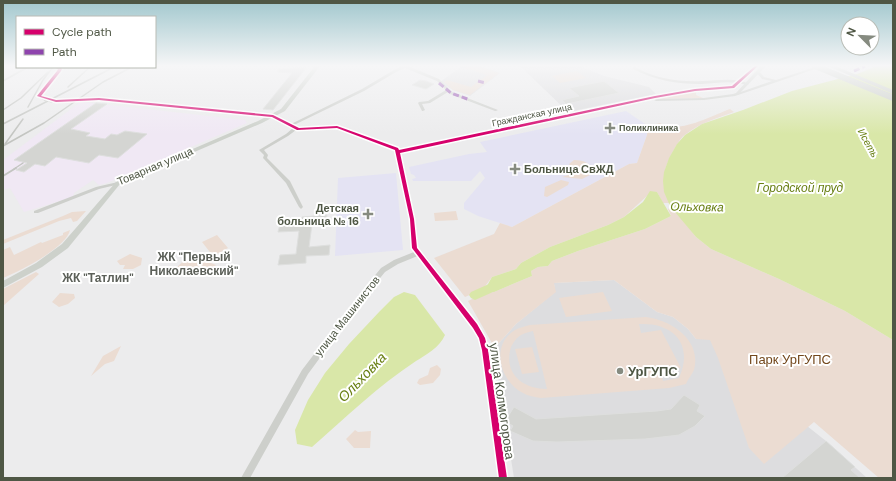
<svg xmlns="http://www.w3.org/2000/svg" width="896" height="481" viewBox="0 0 896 481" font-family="'DM Sans',sans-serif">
<rect width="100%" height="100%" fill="#ececed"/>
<path fill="#f0e8f4" d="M83,102L245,120L247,123L107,183L99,185L93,180L74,193L73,197L24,212L10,188L3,190V160L79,103Z"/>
<path fill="#dddddf" d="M462,66H479L500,73L470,96L453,90L440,82Z
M520,66H579L604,76L649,87L656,94L568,112Z
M614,280L657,312L673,317L688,329L696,339H710L788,411L826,441L867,478H514L493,345L498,344L516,324L555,292L554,283Z"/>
<path fill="#e4e3f3" d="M626,111L648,126L647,135L637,163L629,164L512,227L478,216L464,209V203L485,178L480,171L471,181H413L412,179L416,178L414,175L411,174L409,167L469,154L487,152L480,142Z
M396,173L403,250L335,256L338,178Z"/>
<path fill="#ebdcd2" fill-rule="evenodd" d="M467,66H477L499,73L486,83L480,81L487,75L465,68Z
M577,71L586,78L560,83L552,76Z
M447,80L471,87L479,81L485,83L470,95L453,90L444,82Z
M696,91V95L703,98L652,99Z
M730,109L734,112C717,118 700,123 686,134C681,137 678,143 675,148C663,168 660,182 670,203H663L657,192L648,195L624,217L608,225L550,247L521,263L516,269L492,277L483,289L465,297L434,258L494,234L500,223L512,227L629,164L637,163L647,135L648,126L660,123C677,135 711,116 730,109Z
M574,160C585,160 590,163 594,173L582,179L562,177L572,174L573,170L569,164Z
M561,180L569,182L568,185L547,197L544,196L545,187Z
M670,208L674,209L696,237L711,249L779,279L845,311L893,340V478H879L814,422L764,464L749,448L718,358L710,340L696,339L688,329L673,317L657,312L614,280L554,283L556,292L516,324L498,344L493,345L468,301L485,293L494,292L532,276L531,271L538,267L548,266L552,261L578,251L645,229L671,216L668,209Z
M86,211L77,221L73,222L71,218L59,221L3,244V240L63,216L72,212Z
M456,211L458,220L435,221L434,213Z
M70,230C66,248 20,271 3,278V250L10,247L14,255L41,242L42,243L63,235V233Z
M217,235L228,248L213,256L202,242Z
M130,254L142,258L141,265L133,269H123L125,265H120L117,261Z
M190,255L216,265L203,277L177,267Z
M36,272L39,274L3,306V289Z
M603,292L612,311L566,317L559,298Z
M60,293L74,294L75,298L68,304L59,307L52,302Z
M646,317C671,320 702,340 694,370C692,374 688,379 686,384L669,388L541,398C535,397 528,396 523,393C501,382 489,346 515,330C519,328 525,326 530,325ZM639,324C674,322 694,345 679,378L663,381L660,371L681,368L661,330L641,333ZM533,331L547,389C522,389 503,373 511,347C513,343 517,337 521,335C524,333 529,332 533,331Z
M121,346L114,361L105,364L91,376L103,356Z
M532,347L539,372L522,374L515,349Z
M437,365L441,369L440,375L433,383L420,385L417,383L419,379L428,375L430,368Z
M355,430L358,432L371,431L370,448H354L346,439Z"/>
<path fill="#d9e7a8" d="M877,66H893V340L845,311L779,279L711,249L696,237L670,206L664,192L663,181L664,172L669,158L677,144L685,135L702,124L743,110L792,91L857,74Z
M650,191L657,192L671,216L645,229L578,251L552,261L548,266L538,267L531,271L532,276L494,292L484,291L492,277L516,269L521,263L550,247L608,225L624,217L643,202Z
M404,292L415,295L445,335C440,347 426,355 416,361C378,386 346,417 312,447L297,444L295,430L308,400L325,373L349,344L380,311L394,297Z"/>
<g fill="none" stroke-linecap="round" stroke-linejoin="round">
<path fill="#d9e7a8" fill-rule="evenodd" d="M498,280L502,282L504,285L502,288L475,300L471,298L469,295L471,292Z"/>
</g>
<path fill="#d4d5d2" stroke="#dedfde" d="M298,68H306L273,110L263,109L292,73L278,72V69Z
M420,80L426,81L434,84L426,89L412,85Z
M604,81L619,93L566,104L562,100L579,96L569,88Z
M96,103L107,104L71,129L90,133L86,136L105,139L111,134L117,135L125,131L147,134L118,158L99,155L89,163L56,157L45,166L35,164L24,172L16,170L27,163L14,160Z
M327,215L326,223L312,224L309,247L330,245L329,255L306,256V263L278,265L280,255L296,254L299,231L278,232L280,224L301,222L302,217Z
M684,395L700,405L697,411L705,416L695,426L679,435L645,439L557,442L533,441L510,431L513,426L505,421L514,407L536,419L657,411L671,409Z
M826,441L855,467L851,470L860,478H782Z"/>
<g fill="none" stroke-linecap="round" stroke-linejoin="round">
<path stroke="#c5c7c3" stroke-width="3.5" stroke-dasharray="3.5 2" stroke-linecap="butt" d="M44,99L53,101"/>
<path fill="#cdcfcb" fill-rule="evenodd" d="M403,66H408L439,79L452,92L498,110L496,111H495L450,94L448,92L430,103L422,104L425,110L423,111H422L418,103L419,102L428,101L446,90L437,81L405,68L396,72L364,91L294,125L299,128L337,126L398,148L400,152L399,153H397L395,150L391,148L337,128L296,130L288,136L264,150L268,155L267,158L290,181L303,207L301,209L299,207L286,183L264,159L263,158L264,155L259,150L286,134L293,128L272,117L99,100L53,102L51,101L53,100L99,98L273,115L291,124L362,89L394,70Z
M818,66L821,67L738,95L735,94L772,81L762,79L756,72L757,71H759L764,77L776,80Z
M26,67H30L3,82V80Z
M54,67H59L62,69L41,96L46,99L43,100L37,96L57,71L58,69Z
M633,67H635C656,79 679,82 702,81C717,81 735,77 749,84L747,85C730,80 718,83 701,84C677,84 654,80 633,69Z
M118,182L120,183V184L99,189L38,213H34V211L96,187Z
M418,251L420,252L427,258L477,324L485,338L494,385L507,478H499L488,385L479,338L473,328L423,260L416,254L415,253Z"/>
<path fill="#cdcfcb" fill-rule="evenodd" d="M754,66H759L734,88L695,91L655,98L401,153L415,219L418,248L421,253L420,255L398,264L385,272L367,294L308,374L250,478H241L302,370L363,290L381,268L394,260L414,252L412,248L409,219L396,152V151L655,96L695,89L732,86Z
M761,66H766L738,95L735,96L704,100L656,101L654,100L656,99L704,98L733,94L736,93Z"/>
<path fill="#cdd1cb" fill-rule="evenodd" d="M315,66H320L285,111L262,123L120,184L68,248L42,267L3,288V281L36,263L62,244L116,182L258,121L281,109Z"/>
<path fill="#c8ccc5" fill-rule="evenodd" d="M828,66H835L893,90V94Z"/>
<path stroke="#c3c5c1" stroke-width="1" d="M821,66L893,95"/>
<path stroke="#c3c5c1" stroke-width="1.5" d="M68,87L90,67
M28,107L43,80L53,67
M3,110L21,98L48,72
M3,124L114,67
M5,144L23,119
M3,146L44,123L103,82L132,67
M14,169L23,163"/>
<path stroke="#c3c5c1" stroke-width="2" d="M3,176L16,168"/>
<path stroke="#c8ccc5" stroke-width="6" d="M815,66L893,98"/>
<path stroke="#8e44ad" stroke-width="3" stroke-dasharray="6 3" stroke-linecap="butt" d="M854,71L865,66
M478,81L486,83
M439,83L451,93L470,100"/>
<defs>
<path id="cycleway" d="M755,66H758L734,88L695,91L655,98L400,153L414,219L417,248L477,324L485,338L488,350L507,478H499L482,350L479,338L473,328L412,248L410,219L395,150L337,128L297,130L272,117L99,100L56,102L37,96L57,71L58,69L54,67H59L62,69L61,71L41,96L56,100L99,98L273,115L299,128L337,126L398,148L399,150L655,96L695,89L732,86Z"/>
</defs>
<use href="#cycleway" stroke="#fff" stroke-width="3"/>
<use href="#cycleway" fill="#d6006c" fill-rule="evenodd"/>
</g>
<linearGradient id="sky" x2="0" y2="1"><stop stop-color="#a2c8ce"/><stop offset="0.49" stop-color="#f6f6f7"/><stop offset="1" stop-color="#f6f6f7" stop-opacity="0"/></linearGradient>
<rect width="896" height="134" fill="url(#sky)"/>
<g fill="#868b80" stroke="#fff" stroke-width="1.5">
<path d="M608 122h4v4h4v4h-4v4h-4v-4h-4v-4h4z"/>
<path d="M513 163h4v4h4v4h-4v4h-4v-4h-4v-4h4z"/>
<path d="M366 208h4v4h4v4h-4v4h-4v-4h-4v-4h4z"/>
<circle cx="620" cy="371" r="4"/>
</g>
<g text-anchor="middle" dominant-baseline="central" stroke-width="4" stroke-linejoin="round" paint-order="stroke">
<g font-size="9" fill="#4f5745" stroke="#fff">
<text transform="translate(532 115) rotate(-12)">Гражданская улица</text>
</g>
<g font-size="9" font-weight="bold" fill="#4f5745" stroke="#fff" text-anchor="start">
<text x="619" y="128">Поликлиника</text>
</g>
<g font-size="10" font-style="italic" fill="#687f13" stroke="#fff">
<text transform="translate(868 143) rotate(61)">Исеть</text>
</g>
<g font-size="11" fill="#4f5745" stroke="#fff">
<text transform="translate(155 166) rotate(-23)">Товарная улица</text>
<text transform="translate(347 316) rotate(-52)">улица Машинистов</text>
</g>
<g font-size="11" font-weight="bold" fill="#4f5745" stroke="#fff" text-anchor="start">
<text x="524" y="169">Больница СвЖД</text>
<text x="359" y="208" text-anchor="end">Детская<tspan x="359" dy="13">больница № 16</tspan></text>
</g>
<g font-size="12" font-style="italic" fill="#687f13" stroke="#fff">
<text x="800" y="188">Городской пруд</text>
<text transform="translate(697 207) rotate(1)">Ольховка</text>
</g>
<g font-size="12" font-weight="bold" fill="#5c6059" stroke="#fff">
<text x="194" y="257">ЖК "Первый<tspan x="194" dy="14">Николаевский"</tspan></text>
<text x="98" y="278">ЖК "Татлин"</text>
</g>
<g font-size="13" fill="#73481c" stroke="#fff">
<text x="790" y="359">Парк УрГУПС</text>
</g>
<g font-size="13" font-weight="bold" fill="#4f5745" stroke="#fff" text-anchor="start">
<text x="628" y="371">УрГУПС</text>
</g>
<g font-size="13" fill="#4f5745" stroke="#fff">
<text transform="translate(502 401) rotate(82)">улица Колмогорова</text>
</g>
<g font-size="14" font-style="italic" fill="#687f13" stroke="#fff">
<text transform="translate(362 377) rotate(-46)">Ольховка</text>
</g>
</g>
<rect width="896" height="481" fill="none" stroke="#4f5745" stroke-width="8"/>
<rect x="16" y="16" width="140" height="52" fill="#ffffff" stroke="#b9bcb5"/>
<rect x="24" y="29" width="20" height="6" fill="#d6006c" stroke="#b9bcb5"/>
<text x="52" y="36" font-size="12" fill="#4f5745">Cycle path</text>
<rect x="24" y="49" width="20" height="6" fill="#8e44ad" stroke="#b9bcb5"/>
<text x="52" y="56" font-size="12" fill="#4f5745">Path</text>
<g transform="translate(860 36) rotate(294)"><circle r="19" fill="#ffffff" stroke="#b9bcb5"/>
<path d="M0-3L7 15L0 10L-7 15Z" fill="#868b80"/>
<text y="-6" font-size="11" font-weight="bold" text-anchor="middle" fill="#4f5745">N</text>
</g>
</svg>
